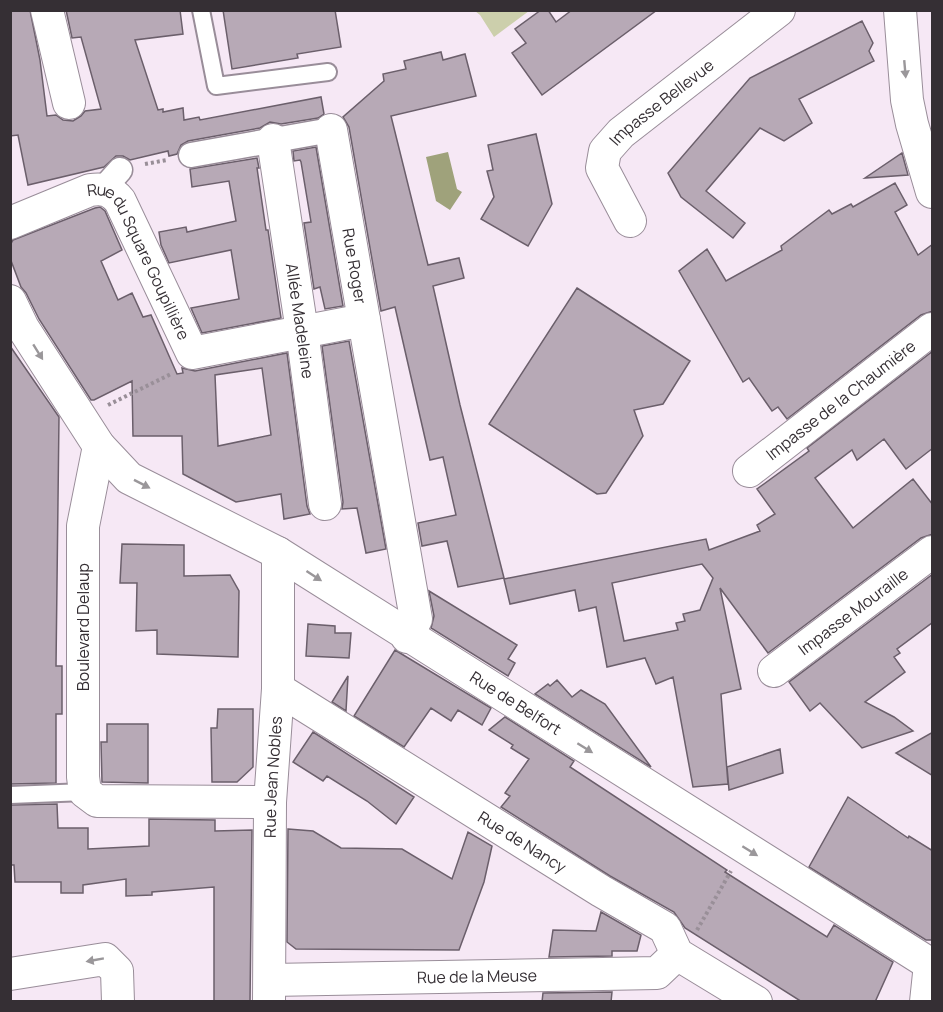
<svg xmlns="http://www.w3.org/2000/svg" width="943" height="1012" viewBox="0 0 943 1012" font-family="Manrope,sans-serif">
<rect width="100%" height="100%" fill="#f6e8f5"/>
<path fill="#cccfac" d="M475,11H529L494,37L480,15Z"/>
<path fill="#9fa27b" d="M448,152L457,189L462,192L450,210L436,201L426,157Z"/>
<path fill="#b7a9b6" stroke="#6b5f6b" stroke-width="1.5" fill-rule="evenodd" d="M10,10H30L40,60L47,116L56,115L63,120L73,121L81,116L85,111L101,109L81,37L72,38L66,10H180L183,34L135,40L158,110L163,109V112L183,108L184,120L199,117L200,120L321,97L324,114L318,118L281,124L270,122L260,128L188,141L181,145L177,154L169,156L168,151L130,160L123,156H116L104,167L28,185L18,135L10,136Z
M223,10H335L341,47L297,54L298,58L232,69Z
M541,10H548L556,22L572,10H657L542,95L512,53L526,43L515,29Z
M862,21L873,43L869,51L874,61L799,99L812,123L784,141L760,128L706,191L745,223L733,238L681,197L668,173L750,78Z
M441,52L443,60L465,54L476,96L391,116L428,265L459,258L464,278L433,286L460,405L504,578L458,587L447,541L422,546L418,523L456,515L443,457L430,460L395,307L381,311L349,127L343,117L384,81L383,74L406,69L404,61Z
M536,134L552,204L528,246L481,219L494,197L487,171L493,170L488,145Z
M316,147L343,306L325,309L320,287L314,289L304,223L311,222L301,162L300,160L294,161L293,151Z
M902,153L908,175L865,178Z
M257,158L259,168H257L266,230H268L281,318L202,333L191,308L239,299L231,250L169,263L161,245L159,232L186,227L187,232L236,221L229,181L192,187L190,169Z
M895,183L907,205L895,212L918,255L933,244V311L921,315L787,419L778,407L772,411L749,378L743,382L679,271L707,249L726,281L782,250L781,246L829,210L832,214L851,204L853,207Z
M100,207L105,211L122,250L101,261L118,300L132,293L143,317L151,315L177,374L183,373L182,368L195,371L287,353L307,506L310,514L284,519L281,494L236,502L183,474L182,436H133L132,381L94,400H91L39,319L26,293L21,287L10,258V245L13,240L95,208ZM262,368L271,435L218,446L215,375Z
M577,288L690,361L663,404L634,410L643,436L606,493L597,494L489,424Z
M349,341L386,549L366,553L357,508L342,509L343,502L322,346Z
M10,346L59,417L56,666H62V714H56V783L10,784Z
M933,351V448L906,469L884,439L857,460L852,450L815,478L853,528L913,479L933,505V534L921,538L768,653L720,588L741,689L721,694L728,784L693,787L673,677L656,684L645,658L607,667L596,607L579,611L575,590L510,604L504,579L706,539L709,550L760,531L757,525L775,514L757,489L809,451L807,448ZM702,564L713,578L700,610L683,614L685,621L676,623L678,630L624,641L612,583Z
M122,544L184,545V576L230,575L239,591L238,657L157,654V630L136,631L137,583H120Z
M933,574V622L897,649L900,653L894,657L905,672L865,702L894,717L913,731L862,748L820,703L810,711L789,682Z
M429,591L517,645L508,659L515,663L508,676L431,628L434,616Z
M308,624L335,626V633H351L349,658L306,656Z
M395,650L491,708L482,725L458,710L451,721L431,708L404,747L354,716Z
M348,676L346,711L332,702Z
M557,680L572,697L581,690L605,704L651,767L535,694L548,684L550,686Z
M218,709H253V767L237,782H212L211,728H217Z
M505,717L574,761L570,767L727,870L725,872L827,937L834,925L893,962L875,1002H802L685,928L674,912L610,876L501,807L510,796L505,793L529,759L511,748L513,745L489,730Z
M107,724H148V783L102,782L101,742H107Z
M313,732L414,797L396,824L367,801L327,776L323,781L293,762Z
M933,732V776L896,753Z
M780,749L783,773L729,790L727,767Z
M848,797L908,838L909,836L933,851V940H926L809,867Z
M57,804L58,828H88V849L149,846V819L215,820V831L252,830L250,1002H214V887L152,892V895L126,896V879L83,885V893H61V882H15L14,865H10V805Z
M288,829L313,831L341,848L402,849L452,879L468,832L492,846L484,882L459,950L296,949L287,942Z
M601,912L641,935L637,951H612V956L549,957L553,930L596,931Z
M612,992L611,1002H542L543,993Z"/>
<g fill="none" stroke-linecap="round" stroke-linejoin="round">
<defs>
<path id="service" d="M201,10L216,86L328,72
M10,795L85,792"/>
<path id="pedestrian" d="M191,155L331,130
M103,189L120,170"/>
<g id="minor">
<path d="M47,10L69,103"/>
<path d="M900,10L907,100L912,124L932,192"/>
<path id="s1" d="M331,130L416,619L407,637"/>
<path id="s2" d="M273,140L302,331L325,504"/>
<path id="s3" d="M630,221L602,168L605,151L621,133L779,10"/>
<path id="s4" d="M10,223L90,190C104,188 111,190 120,201L192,353L364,320"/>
<path id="s5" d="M10,301L23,328L99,446L129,478L278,553L930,964"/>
<path d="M99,446L83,526V777L85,792L97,801L270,802"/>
<path id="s6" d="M749,471L932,329"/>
<path id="s7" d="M774,671L932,552"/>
<path id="s8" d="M278,689L601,891L665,928L677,954L756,1002"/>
<path d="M10,974L105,959L117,971L118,1002"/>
<path id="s9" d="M270,980L657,973L677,954"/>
<path id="s10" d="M269,1002L270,802L278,689V553"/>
<path d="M926,1002L930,964L932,962"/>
</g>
</defs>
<use href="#service" stroke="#998d99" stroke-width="20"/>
<use href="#pedestrian" stroke="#998d99" stroke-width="27"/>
<use href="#minor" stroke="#998d99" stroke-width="34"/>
<path stroke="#998f98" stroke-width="4" stroke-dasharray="3 3" stroke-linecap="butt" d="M145,164L167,160
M108,405L171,374
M697,930L731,871"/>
<use href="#service" stroke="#fff" stroke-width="16"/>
<use href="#pedestrian" stroke="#fff" stroke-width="24"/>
<use href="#minor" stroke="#fff" stroke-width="32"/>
</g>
<defs><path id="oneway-solid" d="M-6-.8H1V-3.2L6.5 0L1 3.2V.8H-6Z" transform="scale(1.5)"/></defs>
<g fill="#9a979a">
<use href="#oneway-solid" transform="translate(905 69) rotate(85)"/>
<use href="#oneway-solid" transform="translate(38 352) rotate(58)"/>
<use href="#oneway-solid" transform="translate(142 484) rotate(27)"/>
<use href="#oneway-solid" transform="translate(314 576) rotate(33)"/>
<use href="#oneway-solid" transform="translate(585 748) rotate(32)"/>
<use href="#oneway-solid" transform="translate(750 851) rotate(32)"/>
<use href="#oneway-solid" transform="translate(95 960) rotate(170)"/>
</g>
<g text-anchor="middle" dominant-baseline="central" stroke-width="5" stroke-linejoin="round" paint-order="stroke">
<g font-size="16" fill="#352f34" stroke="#fff">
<text stroke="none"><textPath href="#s3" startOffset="152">Impasse Bellevue</textPath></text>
<text stroke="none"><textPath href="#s1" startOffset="138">Rue Roger</textPath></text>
<text stroke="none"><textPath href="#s4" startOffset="178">Rue du Square Goupillière</textPath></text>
<text stroke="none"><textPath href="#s2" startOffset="183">Allée Madeleine</textPath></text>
<text stroke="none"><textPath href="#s6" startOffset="116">Impasse de la Chaumière</textPath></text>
<text stroke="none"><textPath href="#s7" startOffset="99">Impasse Mouraille</textPath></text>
<text transform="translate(83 627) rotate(-90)">Boulevard Delaup</text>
<text stroke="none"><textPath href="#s5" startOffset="662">Rue de Belfort</textPath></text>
<text stroke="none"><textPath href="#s10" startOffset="225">Rue Jean Nobles</textPath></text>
<text stroke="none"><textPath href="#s8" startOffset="288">Rue de Nancy</textPath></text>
<text stroke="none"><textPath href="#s9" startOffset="207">Rue de la Meuse</textPath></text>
</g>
</g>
<rect width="943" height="1012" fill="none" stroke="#352f34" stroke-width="24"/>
</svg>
